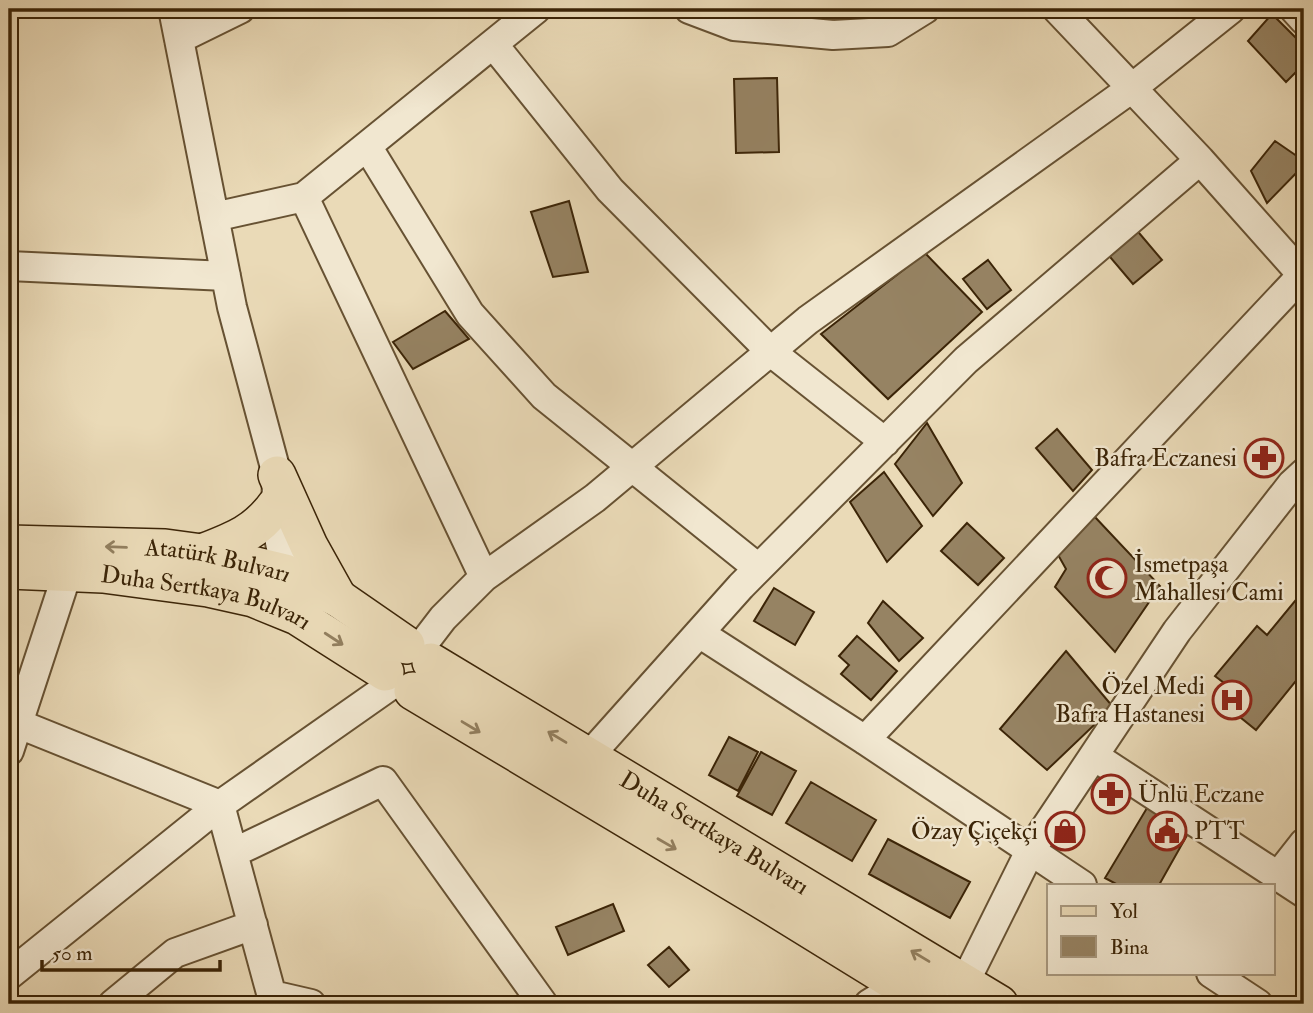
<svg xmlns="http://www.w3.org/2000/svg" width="1313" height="1013" viewBox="0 0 1313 1013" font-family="'IM FELL Double Pica',serif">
<rect width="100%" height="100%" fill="#eadab7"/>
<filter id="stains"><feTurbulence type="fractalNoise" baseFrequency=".00286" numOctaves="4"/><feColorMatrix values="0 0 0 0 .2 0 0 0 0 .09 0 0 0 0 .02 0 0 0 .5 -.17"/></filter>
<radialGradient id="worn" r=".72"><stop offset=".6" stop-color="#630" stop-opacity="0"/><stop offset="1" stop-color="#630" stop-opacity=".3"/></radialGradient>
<path fill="#968363" stroke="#3b2407" stroke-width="2" d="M1272,14L1304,46V64L1286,82L1248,41Z
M777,78L779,152L736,153L734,79Z
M1275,141L1304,161V165L1267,203L1251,171Z
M569,201L588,272L553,277L531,212Z
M1134,227L1162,260L1133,284L1105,251Z
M925,253L982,312L888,399L821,334Z
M988,260L1011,290L987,309L963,279Z
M445,311L469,339L413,369L393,342Z
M927,423L962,483L933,516L895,464Z
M1057,429L1092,470L1073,491L1036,448Z
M884,472L922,526L887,562L850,502Z
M1094,516L1160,586L1115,652L1055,587L1066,569L1057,553Z
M967,523L1004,558L978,585L941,551Z
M774,588L814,612L795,645L754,621Z
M1304,590V671L1256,730L1214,696L1224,683L1215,676L1257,626L1267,635Z
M883,601L923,638L899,661L868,623Z
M857,636L897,671L871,700L841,674L849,665L839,656Z
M1066,651L1113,707L1047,770L1000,729Z
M729,737L758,752L738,791L709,775Z
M761,752L796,771L772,815L737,796Z
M811,782L876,820L852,861L786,823Z
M1147,808L1190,830L1159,885H1118L1105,878Z
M888,839L970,882L950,918L869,874Z
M613,904L624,931L568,955L556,927Z
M669,947L689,970L669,987L648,965Z"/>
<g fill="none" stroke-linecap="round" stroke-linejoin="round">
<defs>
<path id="minor" d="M173,9L232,307L277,475L276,522L289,588
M689,9L734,26L833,35L888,32L925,9
M1057,9L1200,160L1304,277
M1294,9L1304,20
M179,39L240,9
M493,44L610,190L771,352L885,442
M367,146L470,314L544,396L758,568
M304,197L484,577
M214,217L304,197L536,9
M9,266L226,276
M699,633L865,740L1082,885
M420,648L443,618L484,577L595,498L808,320L1132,88L1231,9
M19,724L220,805L274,1004
M865,740L1304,273
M9,751L68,571
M589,756L741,586L966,360L1200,160
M1094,756L1304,893
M233,853L383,781L543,1004
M1278,876L1304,843
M1211,973L1258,1004
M9,975L220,805L391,685
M272,995L311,1004
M113,1004L175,953L253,925
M869,1004L900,985
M954,1004L1030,851L1177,631L1292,484L1304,473"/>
<g id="major">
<path d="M277,475L309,546L338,598"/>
<path id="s1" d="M9,544L165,548L202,553L285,573L338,598L406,645"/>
<path d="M202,553C233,541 256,533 276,505"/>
<path id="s2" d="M9,570L103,574L208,588L253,598L297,616L385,672"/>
<path id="s3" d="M431,662L999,1004"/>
<path d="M413,691L759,898L931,1004"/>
</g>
</defs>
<use href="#minor" stroke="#675233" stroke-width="32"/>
<use href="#major" stroke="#3b2407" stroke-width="40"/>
<use href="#minor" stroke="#f1e7d0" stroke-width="28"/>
<use href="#major" stroke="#eadab7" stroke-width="37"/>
</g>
<defs><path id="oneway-shaft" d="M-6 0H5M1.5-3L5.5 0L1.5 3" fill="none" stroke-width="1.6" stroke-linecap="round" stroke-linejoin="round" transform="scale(1.75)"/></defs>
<g stroke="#927f5f">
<use href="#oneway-shaft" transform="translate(116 547) rotate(-178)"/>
<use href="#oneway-shaft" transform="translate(334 639) rotate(33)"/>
<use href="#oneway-shaft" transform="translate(471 727) rotate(31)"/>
<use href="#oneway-shaft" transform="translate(557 737) rotate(-149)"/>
<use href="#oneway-shaft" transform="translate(667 844) rotate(30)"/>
<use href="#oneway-shaft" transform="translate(920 956) rotate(-149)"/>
</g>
<defs>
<symbol id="pharmacy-ring" viewBox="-11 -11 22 22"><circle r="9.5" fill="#f1e7d0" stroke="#8f2418" stroke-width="1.5"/><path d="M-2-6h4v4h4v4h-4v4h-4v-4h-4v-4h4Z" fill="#8f2418"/></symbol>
<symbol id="mosque-ring" viewBox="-11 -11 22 22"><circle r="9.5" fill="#f1e7d0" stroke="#8f2418" stroke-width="1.5"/><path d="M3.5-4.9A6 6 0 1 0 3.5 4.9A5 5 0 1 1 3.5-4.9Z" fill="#8f2418"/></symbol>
<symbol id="hospital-ring" viewBox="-11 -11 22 22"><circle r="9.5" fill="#f1e7d0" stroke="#8f2418" stroke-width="1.5"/><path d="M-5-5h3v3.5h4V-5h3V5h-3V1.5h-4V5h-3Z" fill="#8f2418"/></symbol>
<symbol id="shop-ring" viewBox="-11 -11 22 22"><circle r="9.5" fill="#f1e7d0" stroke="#8f2418" stroke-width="1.5"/><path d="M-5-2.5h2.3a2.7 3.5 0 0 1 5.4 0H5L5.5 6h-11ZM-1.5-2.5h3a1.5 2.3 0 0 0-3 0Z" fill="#8f2418"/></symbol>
<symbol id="civic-ring" viewBox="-11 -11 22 22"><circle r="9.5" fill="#f1e7d0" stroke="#8f2418" stroke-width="1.5"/><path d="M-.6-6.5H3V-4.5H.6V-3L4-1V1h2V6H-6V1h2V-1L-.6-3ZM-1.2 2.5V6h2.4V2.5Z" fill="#8f2418"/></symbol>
</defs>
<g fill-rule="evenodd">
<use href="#pharmacy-ring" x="1242" y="436" width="44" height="44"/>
<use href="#mosque-ring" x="1085" y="556" width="44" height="44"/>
<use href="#hospital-ring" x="1210" y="678" width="44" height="44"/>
<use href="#pharmacy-ring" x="1089" y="772" width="44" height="44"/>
<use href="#shop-ring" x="1043" y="809" width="44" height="44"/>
<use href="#civic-ring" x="1145" y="809" width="44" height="44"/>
</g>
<g text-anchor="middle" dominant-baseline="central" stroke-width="5" stroke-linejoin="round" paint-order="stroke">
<g font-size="24" fill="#3b2407" stroke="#f1e7d0" text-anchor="end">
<text x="1237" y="458">Bafra Eczanesi</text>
<text x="1134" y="564" text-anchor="start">İsmetpaşa<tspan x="1134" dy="28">Mahallesi Cami</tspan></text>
<text x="1205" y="686">Özel Medi<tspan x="1205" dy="28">Bafra Hastanesi</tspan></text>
<text x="1138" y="794" text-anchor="start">Ünlü Eczane</text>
<text x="1038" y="831">Özay Çiçekçi</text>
<text x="1194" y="831" text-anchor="start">PTT</text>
</g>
<g font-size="24" fill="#3b2407" stroke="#f1e7d0">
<text stroke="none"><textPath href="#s1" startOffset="210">Atatürk Bulvarı</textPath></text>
<text stroke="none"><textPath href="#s2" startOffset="200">Duha Sertkaya Bulvarı</textPath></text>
<text stroke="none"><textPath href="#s3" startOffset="331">Duha Sertkaya Bulvarı</textPath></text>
</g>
</g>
<rect width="1313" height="1013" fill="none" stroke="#eadab7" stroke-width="35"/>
<rect x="10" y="10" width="1292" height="992" fill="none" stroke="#3b2407" stroke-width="3.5"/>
<rect x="18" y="18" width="1278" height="978" fill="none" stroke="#3b2407" stroke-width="2"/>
<rect x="1047" y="884" width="228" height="91" fill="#f1e7d0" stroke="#a89980" stroke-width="2"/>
<rect x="1061" y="906" width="35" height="10" fill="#eadab7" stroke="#a89980" stroke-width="2"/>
<text x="1110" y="918" font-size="21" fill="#3b2407">Yol</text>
<rect x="1061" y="936" width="35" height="21" fill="#968363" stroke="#a89980" stroke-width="2"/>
<text x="1110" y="954" font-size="21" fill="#3b2407">Bina</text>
<path d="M42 960v10h178v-10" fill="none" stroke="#3b2407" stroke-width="3.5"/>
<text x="52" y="960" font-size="21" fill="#3b2407" stroke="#f1e7d0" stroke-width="5" paint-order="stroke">50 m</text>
<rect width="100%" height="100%" filter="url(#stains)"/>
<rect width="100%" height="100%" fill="url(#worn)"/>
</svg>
